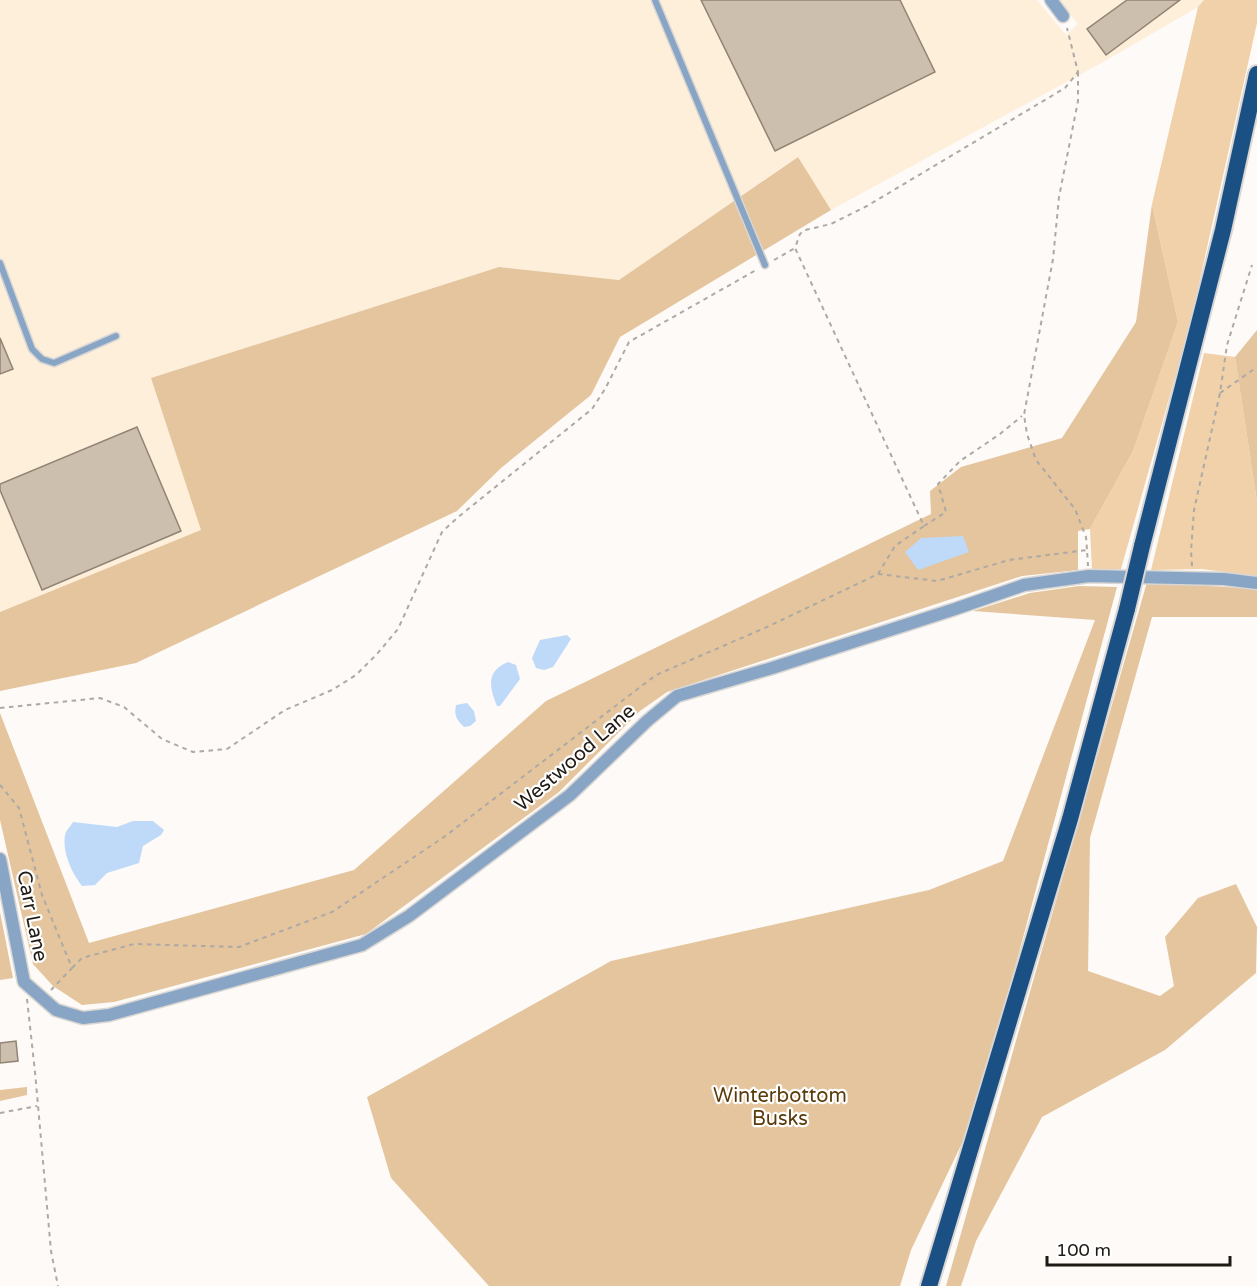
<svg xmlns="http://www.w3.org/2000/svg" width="1257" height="1286" viewBox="0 0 1257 1286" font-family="'Varela Round',sans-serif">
<rect width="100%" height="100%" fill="#fdfaf7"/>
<path fill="#feefdb" d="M0,0H1037L1066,35L1078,24L1059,0H1204L1198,7L1105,61L831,210L797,157L619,280L499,267L151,378L202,531L0,612Z"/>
<path fill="#f0d1aa" d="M1204,0H1257V23L1190,324L1121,569H1092L1090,529L1133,451L1178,322L1152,204L1198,7Z
M1204,353L1235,357L1257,502V576L1201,569L1151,570Z"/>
<path fill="#e4c59d" d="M798,157L831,210L620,337L591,395L501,468L457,511L136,663L0,691V612L201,530L151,378L499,267L619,280Z
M1152,204L1178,322L1133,451L1090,529L1078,531V570L1022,576L667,692L640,711L559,792L366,934L114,1002L82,1005L53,986L33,964L0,820V713L89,943L354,870L546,701L931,514L930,491L961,467L1062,438L1136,322Z
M1257,330V502L1235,357Z
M1147,582L1257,589V617H1152L1090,838L1088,971L1160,996L1174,986L1165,937L1198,898L1236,884L1257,927L1256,973L1165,1050L1042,1117L976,1241L961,1286H946Z
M1079,586L1117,587L1013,975L963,1141L911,1250L900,1286H489L391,1178L367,1097L611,961L929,890L1003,861L1095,620L973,611L1030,593Z
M0,912L13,978L0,980Z
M27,1087V1095L0,1101V1090Z"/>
<path fill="#bfdaf8" d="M963,536L969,552L918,570L905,552L921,538Z
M567,635L571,639L553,667L544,670L536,668L532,658L540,640Z
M508,662L516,665L520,679L500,706H497C489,687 486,671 508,662Z
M467,703L474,711L476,721L470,726L464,727C456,719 454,715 456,705Z
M133,821H153L164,830L161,835L143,846L139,863L107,873L95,885L82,886C72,873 62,853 65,835C66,830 71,826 73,822L117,827Z"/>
<path fill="#cdbfae" stroke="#918474" stroke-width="1.5" d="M701,0H900L935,72L775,151Z
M1127,0H1180L1106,55L1087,29Z
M0,338L13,369L0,374Z
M137,427L181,531L42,590L0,490V484Z
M16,1041L18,1061L0,1063V1043Z"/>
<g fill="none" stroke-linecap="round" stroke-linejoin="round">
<defs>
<path id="service" d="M655,0L765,265
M0,263L32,349L42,359L54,363L116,336"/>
<path id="minor" d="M1051,0L1063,16
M0,859L24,982L56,1010L83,1018L109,1015L362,945L409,916L570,795L647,721L677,696L772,668L955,609L1024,585L1089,576L1224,579L1257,583"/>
<path id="trunk" d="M1142,546L1223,230L1257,74
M929,1286L1070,819L1127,609"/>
</defs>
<use href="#service" stroke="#d9d6d3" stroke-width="9"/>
<use href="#minor" stroke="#d9d6d3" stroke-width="15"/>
<use href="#trunk" stroke="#d9d6d3" stroke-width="20"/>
<path stroke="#ada9a5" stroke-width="2" stroke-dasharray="4.5 4.5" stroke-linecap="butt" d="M1078,72V101L1059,197L1053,259L1024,415L1027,434L1036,460L1075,509L1086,537L1087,550
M774,260L795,248
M1220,393L1257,367
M924,526L946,512L938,484L960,461L1000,434L1022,416
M1192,566L1191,551L1194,510L1220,393L1227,345L1252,265
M878,574L895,546L924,526L795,248L800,234L805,230L831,224L867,206L1065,88L1078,72L1067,28
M0,708L100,698L124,707L162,739L193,752L227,749L285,710L332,690L356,675L377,654L398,629L442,532L457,518L592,409L605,389L629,342L758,269
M0,785L19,808L42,895L72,968L51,990
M72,968L82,958L134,944L239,947L332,912L444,837L656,675L767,627L878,574L937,581L1009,560L1087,550L1088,566
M27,999L35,1072L51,1251L58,1286
M0,1113L37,1106"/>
<use href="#service" stroke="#89a5c5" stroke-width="6"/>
<use href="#minor" stroke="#89a5c5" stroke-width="12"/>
<use href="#trunk" stroke="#1b5084" stroke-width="16"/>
<defs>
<path id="trunk-bridge" d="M1127,609L1142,546"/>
</defs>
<use href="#trunk-bridge" stroke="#d9d6d3" stroke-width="20" stroke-linecap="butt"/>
<use href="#trunk-bridge" stroke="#1b5084" stroke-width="16"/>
</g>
<g text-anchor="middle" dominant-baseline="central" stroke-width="4.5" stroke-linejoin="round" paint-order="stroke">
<g font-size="20" fill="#1f1a14" stroke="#fff">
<text transform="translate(575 758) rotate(-41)">Westwood Lane</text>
<text transform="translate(32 916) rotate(79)">Carr Lane</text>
</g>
<g font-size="20" fill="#5a3b0a" stroke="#fff">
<text x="780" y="1096">Winterbottom<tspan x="780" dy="23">Busks</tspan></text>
</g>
</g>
<path d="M1047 1256v9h183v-9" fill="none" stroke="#1f1a14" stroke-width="3"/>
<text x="1056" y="1256" font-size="18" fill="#1f1a14" stroke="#ffffff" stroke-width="4.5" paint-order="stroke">100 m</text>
</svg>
